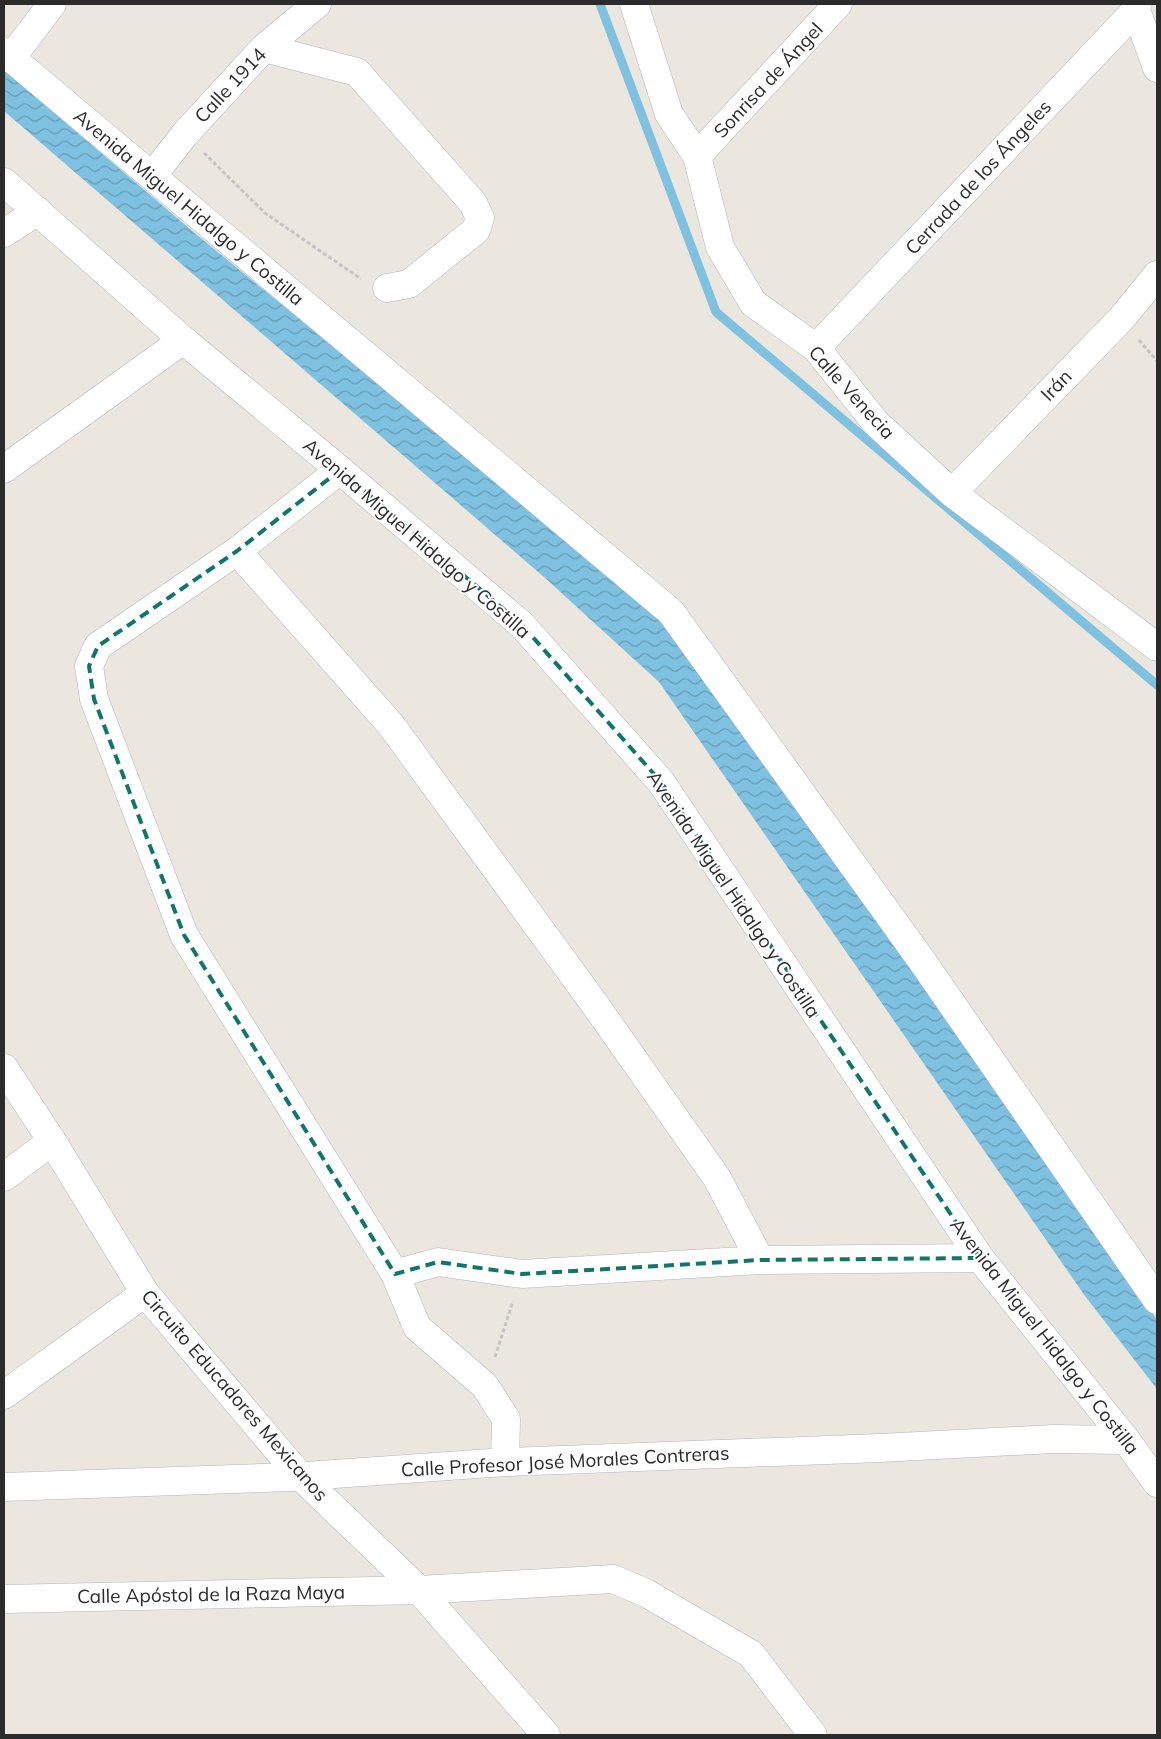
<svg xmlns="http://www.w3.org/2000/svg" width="1161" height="1739" viewBox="0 0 1161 1739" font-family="Mulish,sans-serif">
<defs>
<pattern id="water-waves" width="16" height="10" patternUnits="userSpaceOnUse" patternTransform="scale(1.25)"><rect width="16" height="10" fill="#7ec1e0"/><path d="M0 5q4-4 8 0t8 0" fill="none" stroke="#679db6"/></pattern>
</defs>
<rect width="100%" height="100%" fill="#ebe6de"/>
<path fill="url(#water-waves)" d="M4,70L197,235L660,615L774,768L1157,1320V1389L1085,1296L659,682L544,577L4,111Z"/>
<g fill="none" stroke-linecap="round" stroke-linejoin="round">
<path stroke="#7ec1e0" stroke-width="9" d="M600,4L716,312L1157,685"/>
<defs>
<path id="street" d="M634,4L669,114L697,156L720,247L753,303L816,348L876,423L952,493L1157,647
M1136,10L1157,68
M264,48L357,72L473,203L480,218L476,230L409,284L387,288
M11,58L52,4
M697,156L838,4
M153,175L185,134L264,48L317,4
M4,233L38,211
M816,348L1136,10L1137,4
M4,469L183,340
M340,470L237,551L98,646L89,666L94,699L184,935L395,1274L417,1327L485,1386L506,1419L505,1462
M952,493L1121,319L1157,275
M237,551L391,725L596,1006L717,1178L760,1260
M4,1177L52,1141
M395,1274L438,1262L522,1274L760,1260L980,1258
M4,1395L145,1293
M4,1487L292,1477L505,1462L880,1448L1053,1439L1126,1440
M419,1590L613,1579L646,1593L751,1654L813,1735"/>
<path id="secondary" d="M4,52L671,612L922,961L1157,1300
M4,182L183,340L340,470L522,625L661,782L980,1258L1126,1440L1157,1483
M4,1068L52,1141L145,1293L300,1476L419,1590L546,1735
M4,1599L419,1590"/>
</defs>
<use href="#street" stroke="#b2b4bd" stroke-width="29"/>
<use href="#secondary" stroke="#b2b4bd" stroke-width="29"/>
<path stroke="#c4c4c4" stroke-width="3" stroke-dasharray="4 2.5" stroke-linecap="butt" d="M204,153L265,213L361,279
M1139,340L1157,361
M495,1357L513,1301"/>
<use href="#street" stroke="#fff" stroke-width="28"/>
<use href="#secondary" stroke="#fff" stroke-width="28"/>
</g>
<path fill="none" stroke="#0f766e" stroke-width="4" stroke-dasharray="10 6" stroke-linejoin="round" d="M340,470L522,625L661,782L980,1258L760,1260L522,1274L438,1262L395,1274L184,935L94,699L89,666L98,646L237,551Z"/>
<g text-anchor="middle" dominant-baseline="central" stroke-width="4" stroke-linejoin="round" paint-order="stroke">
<g font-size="19" fill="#2b2b2b" stroke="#fff">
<text transform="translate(768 80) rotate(-47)">Sonrisa de Ángel</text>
<text transform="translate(230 85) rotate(-47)">Calle 1914</text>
<text transform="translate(978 177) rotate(-47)">Cerrada de los Ángeles</text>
<text transform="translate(189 207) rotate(40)">Avenida Miguel Hidalgo y Costilla</text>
<text transform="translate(1056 385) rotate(-46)">Irán</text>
<text transform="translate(852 392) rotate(48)">Calle Venecia</text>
<text transform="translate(417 538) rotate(41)">Avenida Miguel Hidalgo y Costilla</text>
<text transform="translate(734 894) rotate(56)">Avenida Miguel Hidalgo y Costilla</text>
<text transform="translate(1045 1336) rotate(52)">Avenida Miguel Hidalgo y Costilla</text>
<text transform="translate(235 1395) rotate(49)">Circuito Educadores Mexicanos</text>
<text transform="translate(565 1461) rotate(-3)">Calle Profesor José Morales Contreras</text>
<text transform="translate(211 1594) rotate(-1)">Calle Apóstol de la Raza Maya</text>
</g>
</g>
<rect width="1161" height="1739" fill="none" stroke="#2b2b2b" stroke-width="10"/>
</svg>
